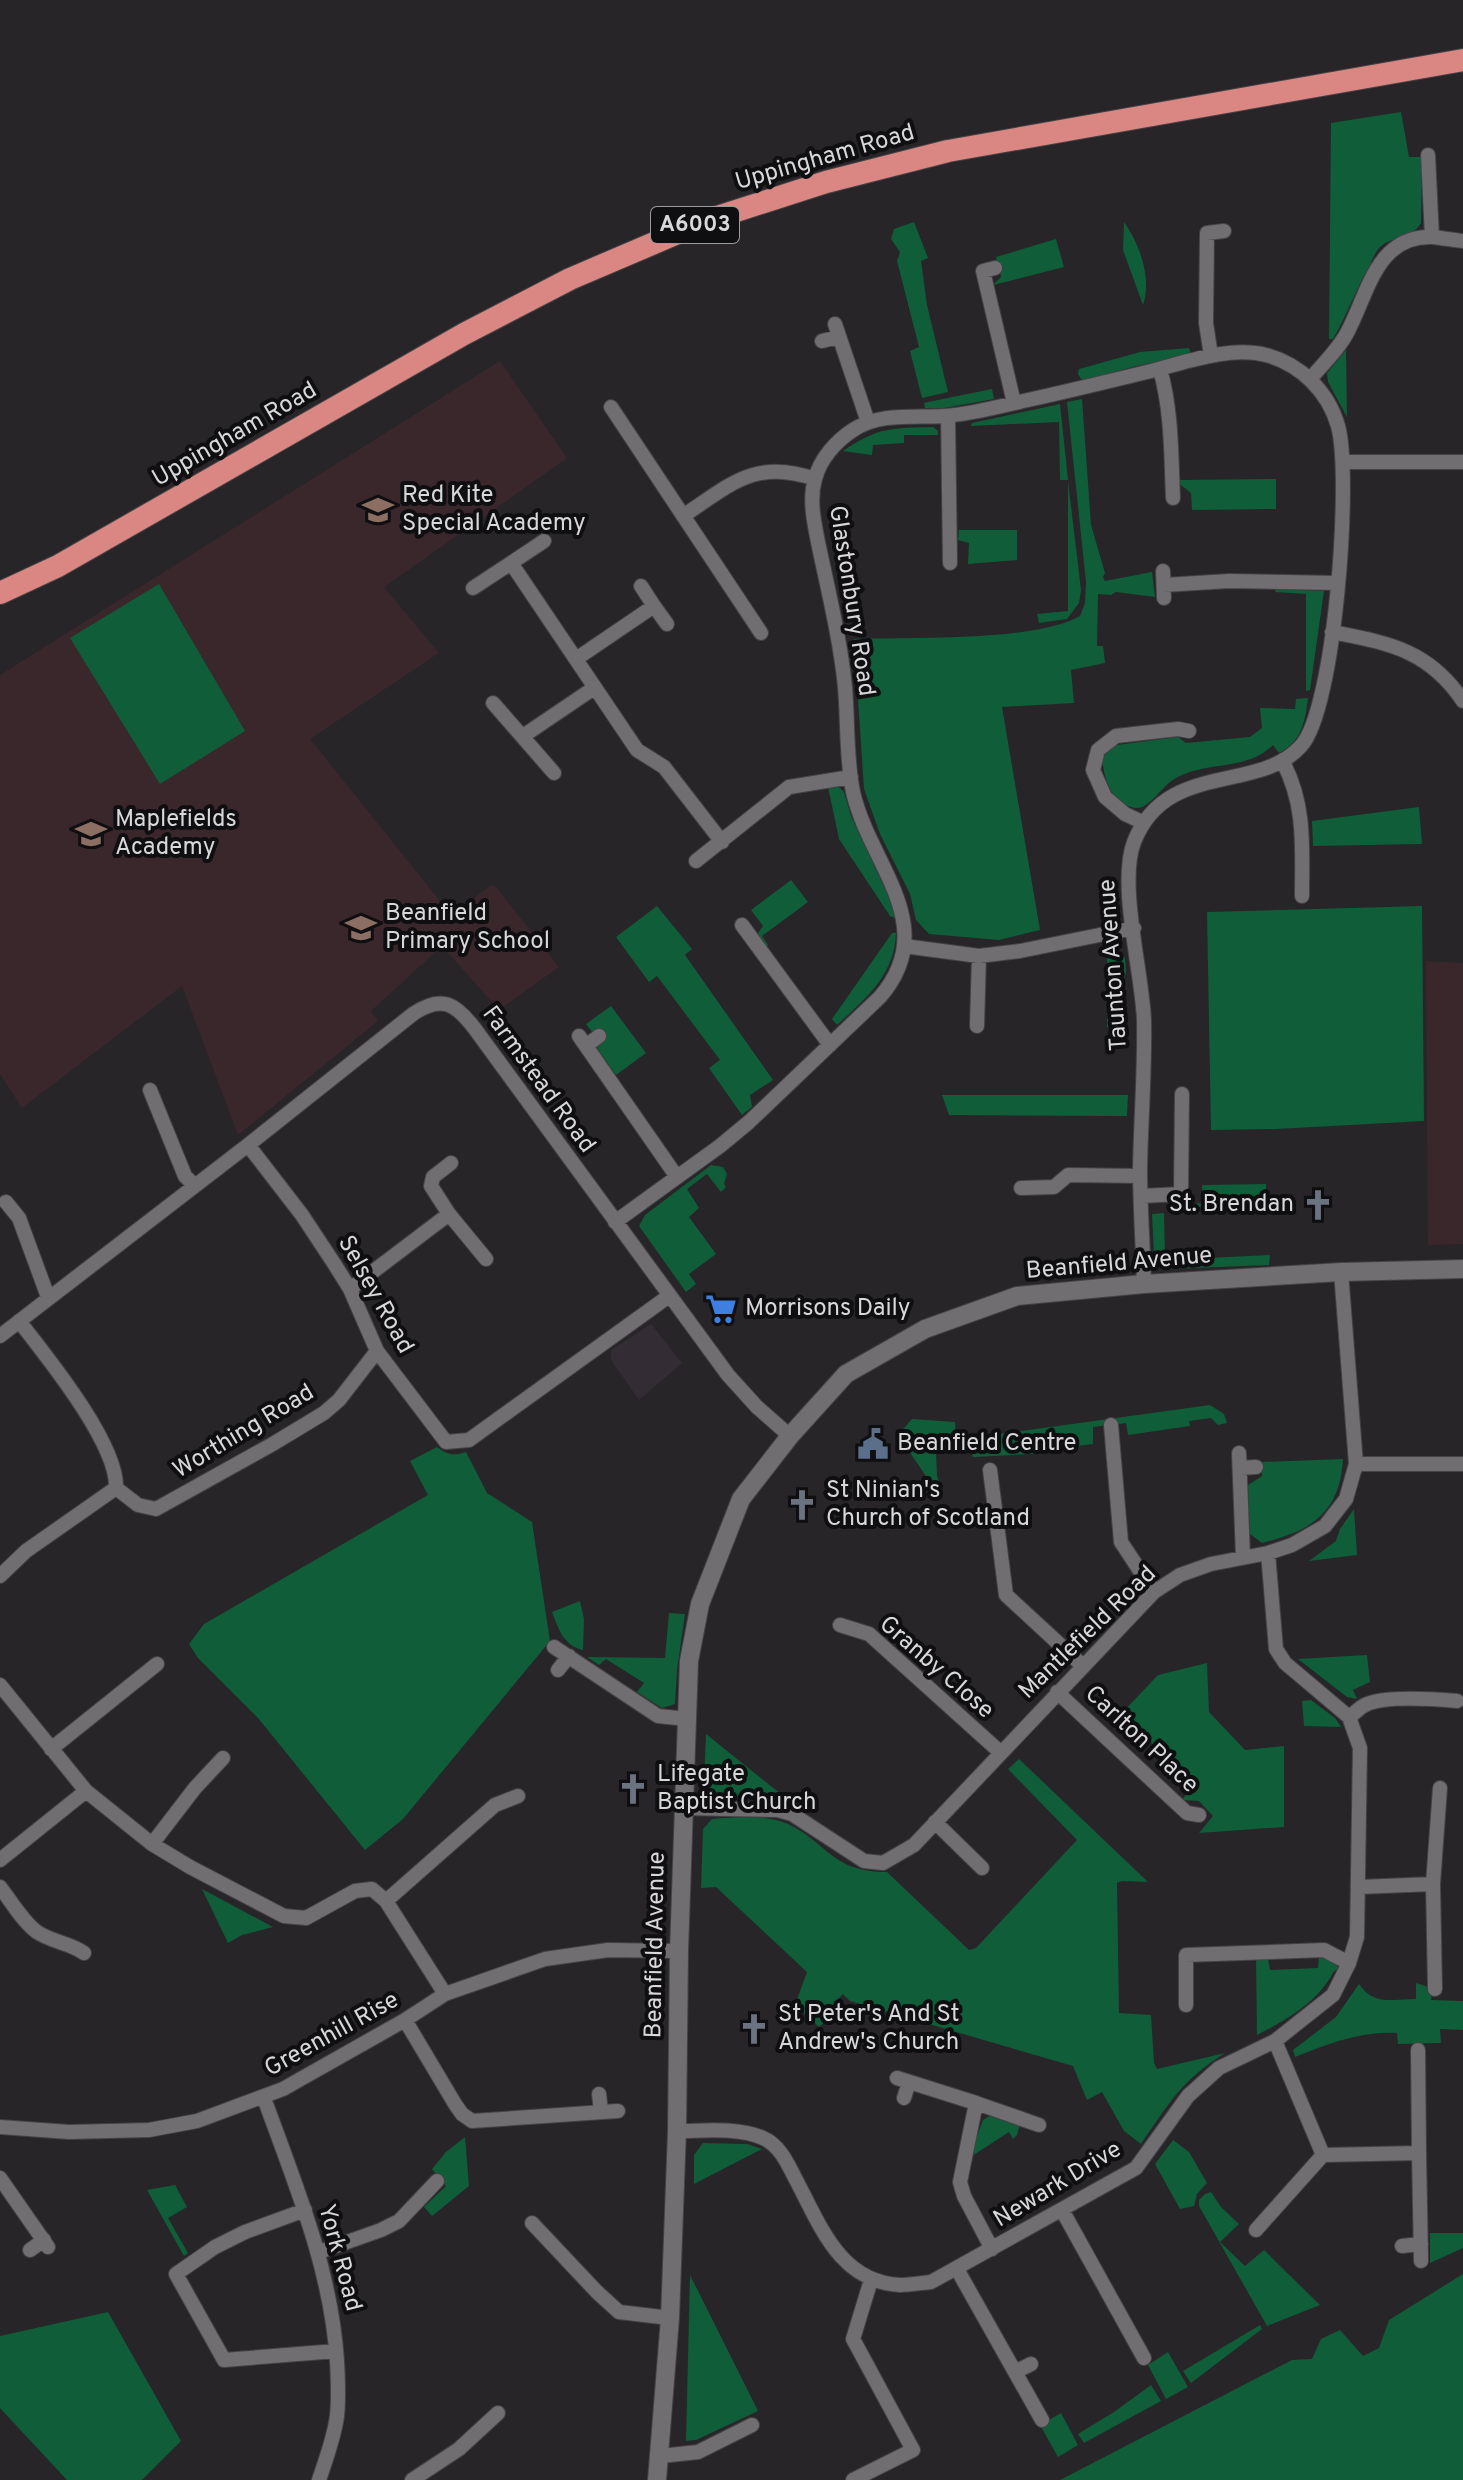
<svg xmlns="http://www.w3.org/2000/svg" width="1463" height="2480" viewBox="0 0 1463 2480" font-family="Overpass,sans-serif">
<rect width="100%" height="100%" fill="#272528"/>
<path fill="#332c34" d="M651,1324L682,1363L639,1400L611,1360V1350Z"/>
<path fill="#3a272c" d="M500,361L567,458L384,587L439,653L310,739L452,916L491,885L496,887L559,967L499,1010L442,946L371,1011L378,1021L238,1135L182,986L22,1108L0,1074V675Z
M1426,961L1463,963V1244L1428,1245Z"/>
<path fill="#105d39" d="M1401,112L1409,157H1422L1421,223C1413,238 1391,236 1379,248C1375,253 1372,260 1370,265C1356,289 1347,315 1333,339H1329L1331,123Z
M914,222L928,258L921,261L927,305L948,392L922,398L910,351L919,347L897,261L900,252L891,239L894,229Z
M1124,222C1140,245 1152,278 1143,305L1123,250Z
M1056,239L1064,267L993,285L1001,277L996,257Z
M1189,348L1191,355L1136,366L1086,380L1081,379L1078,374L1079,369L1140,352Z
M1346,350L1347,417L1328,382L1327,373Z
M992,389L994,399L944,408H925L924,403L928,402Z
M1082,399L1091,525L1105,573L1103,577L1105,581L1152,572L1155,597L1116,592L1111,595L1098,594L1097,646H1103L1105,663L1071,670L1074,703L1002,707L1040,930L999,940L929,934L916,920L910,894L880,834L864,789L854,639C910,637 1034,642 1080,616L1085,603L1086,582L1067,402Z
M1060,404L1068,480H1060L1059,422L971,426L972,423Z
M933,427L938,431V435H904V443L873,445L872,455L843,451C878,427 892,428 933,427Z
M1276,479V509L1192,510L1191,493L1177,482L1180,480Z
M1068,481L1081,590L1079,603L1067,619L1039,623L1037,614L1068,611Z
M959,530H1017V560L968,564L969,543L958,540Z
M159,584L245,731L160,784L70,638Z
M1276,589L1324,591L1310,690L1306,691V594L1275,592Z
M1308,698C1305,722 1302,741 1279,753L1273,745C1245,773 1201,759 1170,782C1161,789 1148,809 1136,808C1110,805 1103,775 1102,755L1117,745L1178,737L1186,743L1250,737L1262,728L1260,708L1295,709L1296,699Z
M838,786L844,792L851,816L894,908L895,918L890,916L839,839L828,787Z
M1419,807L1422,844L1313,846L1312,821Z
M791,880L808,902L762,936L768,945L764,949L756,936L763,926L751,910Z
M657,906L692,949L685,955L773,1080L750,1095L752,1107L742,1115L709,1068L720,1060L657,976L649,982L616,937Z
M1422,906L1424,1121L1276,1129L1211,1130L1207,912Z
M892,933H896C895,974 866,999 837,1025L832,1019Z
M1107,946H1113L1125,958L1126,972L1123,982L1126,1024L1128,1028L1107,1027Z
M611,1006L646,1053L616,1075L597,1048L603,1040L593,1033L586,1024Z
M942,1095H1128L1127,1116L949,1115Z
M711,1165L723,1167L727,1174L724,1184L726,1187L721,1192L707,1174L687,1189L699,1208L689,1217L716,1254L689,1274L696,1284L686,1292L639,1226L645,1215Z
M1266,1184V1207H1192V1204L1203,1203L1202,1185Z
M1164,1213L1165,1260L1270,1255L1269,1265L1169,1269L1154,1255L1152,1214Z
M1210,1405L1224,1414L1227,1423L1218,1425L1211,1418L1189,1421L1190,1426L1128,1435L1126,1423L1093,1427V1444L1033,1451V1454L973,1457L971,1450L936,1453L937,1476L942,1489L932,1485L898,1435L912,1419L955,1422L956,1440Z
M437,1447C447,1455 454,1456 466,1452L487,1493L532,1522L550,1641L403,1819L365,1850L258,1718L198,1658L189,1644L204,1624L428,1495L410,1461Z
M1343,1459C1340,1514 1310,1531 1262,1543L1250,1534L1248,1485L1262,1476L1261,1462Z
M1354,1509L1357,1555L1309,1561L1336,1541L1340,1529Z
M580,1601L584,1619L583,1650C563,1645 559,1630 552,1612Z
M669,1613L685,1614L677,1670L675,1704L662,1708L637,1692L644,1683L606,1659L599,1665L587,1657L665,1658Z
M1367,1655L1370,1682L1353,1690L1357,1699L1347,1697L1298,1659Z
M1207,1663L1209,1712L1245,1750L1284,1746V1827L1199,1833L1213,1816L1199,1801L1182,1800L1194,1784L1121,1714L1158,1675Z
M1311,1700L1335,1718L1341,1727L1304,1726L1302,1701Z
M706,1734L782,1795L780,1798L715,1795L704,1782Z
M1019,1759L1148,1882L1122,1881L1117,1883L1119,2013L1151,2015L1154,2063L1157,2069L1225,2053C1181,2081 1170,2102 1141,2144L1124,2131L1102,2092L1087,2100L1073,2066L850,2001L843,1994L838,1999L832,2015L819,2027L795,2005L807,1972L716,1887L701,1888L703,1829L712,1819C735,1817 766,1814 788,1824C829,1844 832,1872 887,1872L969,1950L976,1948L1077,1840L1008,1769Z
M202,1889L273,1927L242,1935L228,1943Z
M1324,1956L1338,1966L1337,1970L1334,1971C1318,2002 1288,2019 1257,2035L1256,1958H1268L1270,1970L1318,1968L1319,1957Z
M1416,1983L1428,1987L1432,1994L1431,2000L1463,2001V2030L1440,2029L1441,2043L1398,2044L1397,2033C1361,2031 1328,2044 1295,2057L1293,2050L1336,2017L1359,1984C1374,2006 1391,1999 1416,1999Z
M992,2114L1020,2124L1017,2135L1013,2139L1009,2132L969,2158L983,2120Z
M465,2137L469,2186L432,2216L424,2207L446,2186L432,2169L446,2152Z
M1173,2140L1189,2152L1207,2183L1197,2194L1194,2206L1180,2209L1155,2164Z
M703,2143L747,2144L762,2149L694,2184V2155Z
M175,2185L187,2207L168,2218L188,2253L184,2256L147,2190Z
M1211,2192L1221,2207L1239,2224L1220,2242L1245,2266L1264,2250L1320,2305L1267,2326L1199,2206V2200L1205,2194Z
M1430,2233H1463V2248L1430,2263Z
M1463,2274V2480H1060L1292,2360L1312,2359L1321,2339L1340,2330L1363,2356L1379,2348L1389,2320Z
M690,2275L758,2411L696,2440L686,2441Z
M108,2312L181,2441L142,2480H67L0,2408V2336Z
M1260,2325L1262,2329L1191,2383L1183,2371Z
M1168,2352L1188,2387L1166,2399L1148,2365Z
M1151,2385L1161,2401L1084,2443L1078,2434L1114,2412Z
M1061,2413L1078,2445L1058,2457L1040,2425Z"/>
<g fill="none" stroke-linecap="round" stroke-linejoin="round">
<defs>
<path id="minor" d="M1428,155L1432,237
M995,268L983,271L1014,403
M835,324L868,422
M822,341L838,337
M1211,356L1206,323L1207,233L1224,231
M1160,369C1172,412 1171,454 1173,498
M1310,379C1323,364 1339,349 1348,331C1368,293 1377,235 1432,237C1443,238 1453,240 1463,241
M611,407L761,633
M948,416L950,563
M1343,462H1463
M683,516C730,485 755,458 815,479
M544,541L511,563L637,750L664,767L722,842
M1163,571L1164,598
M1164,585L1229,581L1338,583
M473,588L511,563
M654,606L667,624
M1332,632C1387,643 1428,649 1463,701
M576,659L654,606L641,586
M493,703L554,773
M523,736L594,688
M1283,762C1306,806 1302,848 1302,896
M1144,823L1125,814L1105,797L1093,770L1098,750L1116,736L1178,729L1189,731
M696,861L789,787L851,777
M742,925L830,1045
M904,946L979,956L1020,951L1134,928
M977,1026L979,956
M579,1036L677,1177
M586,1046L599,1036
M150,1090L185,1176L194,1185
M248,1145L302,1215L335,1265L350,1289L377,1351L446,1442L469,1440L669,1296
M1021,1188L1054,1187L1068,1175L1140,1176
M1141,1196L1181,1194L1182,1094
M6,1202L19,1218L48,1297
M449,1214L486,1259
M615,1222L720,1146L749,1122L880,997C942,925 869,864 853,792C846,758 848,722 845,687C840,638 828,590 818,542C814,522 809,499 815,479C820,459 836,441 853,430C881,412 914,418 945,416C973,414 1001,406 1028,400C1069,391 1110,381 1151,371C1187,362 1229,346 1266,355C1300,364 1328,391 1338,426C1352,476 1335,710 1301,746C1258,794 1166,760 1134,842C1118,884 1142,971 1144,1020C1145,1069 1141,1118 1140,1168C1140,1206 1143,1245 1144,1284
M350,1289L449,1214L431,1186L433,1177L451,1163
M0,1336L248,1145L413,1014C442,994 456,1004 475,1029L728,1375L757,1407L790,1436
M1111,1425L1121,1542L1154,1592
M1239,1453L1243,1557
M1356,1464H1463
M1240,1468L1256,1467
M990,1470L1006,1595L1083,1666
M116,1488L138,1505L156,1509L271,1445L324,1413L339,1400L377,1351
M0,1576L26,1551L116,1488C118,1444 47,1357 19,1321
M840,1625L869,1634L1000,1752
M554,1647L658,1716L687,1719
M558,1670L569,1656
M0,1685L86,1791L152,1844L190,1867L284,1916L306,1918L355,1891L372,1889L386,1901L445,1994
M1057,1692L1187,1813L1199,1815
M1349,1717C1354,1714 1359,1708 1365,1705C1384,1695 1434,1699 1457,1701
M51,1749L157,1664
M683,1808L778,1810L792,1814L864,1861L883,1863L914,1845L1154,1592L1180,1575L1211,1564L1268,1553L1292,1545L1325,1526L1346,1499L1356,1464L1341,1272
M935,1822L982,1868
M152,1844L195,1788L223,1758
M0,1860L86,1791
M1433,1884L1435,1989
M0,1887C11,1901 23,1922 37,1932C52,1942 70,1943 84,1953
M1359,1887L1433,1884L1440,1788
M386,1901L495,1805L518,1796
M1186,2005V1955L1324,1950L1349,1963
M405,2020L455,2104L462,2114L472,2121L618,2111
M1418,2050L1419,2153
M897,2078L976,2103L960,2182L964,2196L992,2249
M599,2094L601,2111
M264,2098C295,2184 331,2268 337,2361C338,2379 339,2398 337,2416C334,2438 326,2459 319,2480
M904,2098L909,2082
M976,2103L1039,2125
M0,2127L69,2132L149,2130L197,2121L283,2089L405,2020L445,1994L545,1959L608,1950L679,1951
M677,2131C704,2131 738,2127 763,2138C779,2145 787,2162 794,2176C819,2222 838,2282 900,2285C910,2285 921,2283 931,2282L1136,2168L1188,2096L1219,2068L1275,2041L1333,1995L1349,1963L1357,1937L1360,1748L1349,1717L1285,1663L1276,1649L1268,1553
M1323,2155L1419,2153L1421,2261
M0,2178L48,2247
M305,2210L245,2232L215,2247L176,2274L224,2360L336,2351
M1062,2210L1144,2358
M532,2223L597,2292L619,2312L670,2318
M1256,2230L1323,2155L1275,2041
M1402,2246L1421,2244
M30,2250L44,2240
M319,2252L381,2230L399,2221L437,2181
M957,2269L1042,2420
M1015,2372L1031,2364
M661,2456L698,2452L752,2425
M412,2480L459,2449L498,2413
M853,2480L913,2450L853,2339L871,2280"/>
<path id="tertiary" d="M657,2480L670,2318L677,2131L679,1951L689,1661L700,1604L741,1499L790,1436L846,1374L925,1329L1017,1296L1144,1284L1341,1272L1463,1269"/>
<path id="trunk" d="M0,593L58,566L464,334L570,279L708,220L826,182L948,151L1463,60"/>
</defs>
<use href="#minor" stroke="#444245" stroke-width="16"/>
<use href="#tertiary" stroke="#444245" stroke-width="20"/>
<use href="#trunk" stroke="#444245" stroke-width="24"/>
<use href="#minor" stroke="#716e71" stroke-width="14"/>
<use href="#tertiary" stroke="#716e71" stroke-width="18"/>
<use href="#trunk" stroke="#da8682" stroke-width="22"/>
</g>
<defs>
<symbol id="school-bare" viewBox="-9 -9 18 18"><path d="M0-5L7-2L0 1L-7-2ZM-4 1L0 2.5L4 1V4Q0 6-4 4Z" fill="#8d6e63" stroke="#0f0e10" stroke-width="2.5" paint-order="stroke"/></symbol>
<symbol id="church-bare" viewBox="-9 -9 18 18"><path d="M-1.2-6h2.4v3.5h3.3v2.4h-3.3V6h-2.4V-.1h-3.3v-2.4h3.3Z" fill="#6b7280" stroke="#0f0e10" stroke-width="2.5" paint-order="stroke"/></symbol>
<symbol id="supermarket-bare" viewBox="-9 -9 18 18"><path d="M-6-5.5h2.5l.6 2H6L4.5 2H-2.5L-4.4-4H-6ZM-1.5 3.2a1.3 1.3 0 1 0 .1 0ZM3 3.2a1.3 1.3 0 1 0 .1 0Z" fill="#3f7fe0" stroke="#0f0e10" stroke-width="2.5" paint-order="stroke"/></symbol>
<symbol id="civic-bare" viewBox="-9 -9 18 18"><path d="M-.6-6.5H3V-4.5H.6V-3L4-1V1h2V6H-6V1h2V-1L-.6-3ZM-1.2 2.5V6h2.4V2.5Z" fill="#5c6f8a" stroke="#0f0e10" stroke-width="2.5" paint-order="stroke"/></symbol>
</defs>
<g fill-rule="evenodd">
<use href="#school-bare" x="356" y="488" width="44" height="44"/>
<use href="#school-bare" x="69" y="812" width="44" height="44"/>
<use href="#school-bare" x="339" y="906" width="44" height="44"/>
<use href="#church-bare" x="1296" y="1183" width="44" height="44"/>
<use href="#supermarket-bare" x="699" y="1287" width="44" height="44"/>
<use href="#civic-bare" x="851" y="1422" width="44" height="44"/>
<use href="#church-bare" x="780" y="1483" width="44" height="44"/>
<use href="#church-bare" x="611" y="1767" width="44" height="44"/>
<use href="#church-bare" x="732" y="2007" width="44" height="44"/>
</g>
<g text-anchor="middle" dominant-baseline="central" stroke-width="8" stroke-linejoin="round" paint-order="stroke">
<rect fill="#0f0e10" stroke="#9c9b9d" stroke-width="2" x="651" y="207" width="88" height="36" rx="6"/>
<g font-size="22" font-weight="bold" fill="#d8d7d9">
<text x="695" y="225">A6003</text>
</g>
<g font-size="24" fill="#d8d7d9" stroke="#0f0e10">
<text transform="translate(825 158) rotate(-16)">Uppingham Road</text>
<text transform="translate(235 435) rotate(-30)">Uppingham Road</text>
<text transform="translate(851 601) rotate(81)">Glastonbury Road</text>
<text transform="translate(1114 965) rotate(-94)">Taunton Avenue</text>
<text transform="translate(538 1080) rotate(54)">Farmstead Road</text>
<text transform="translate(1119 1264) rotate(-5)">Beanfield Avenue</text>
<text transform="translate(375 1295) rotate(61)">Selsey Road</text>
<text transform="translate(244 1432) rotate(-31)">Worthing Road</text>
<text transform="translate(1088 1633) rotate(-44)">Mantlefield Road</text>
<text transform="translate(936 1668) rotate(41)">Granby Close</text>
<text transform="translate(1141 1740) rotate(43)">Carlton Place</text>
<text transform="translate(656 1945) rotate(-89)">Beanfield Avenue</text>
<text transform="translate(332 2035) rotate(-29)">Greenhill Rise</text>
<text transform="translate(1058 2185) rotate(-31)">Newark Drive</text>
<text transform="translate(339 2258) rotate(75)">York Road</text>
</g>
<g font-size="24" fill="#d8d7d9" stroke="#0f0e10" text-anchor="start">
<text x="402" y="496">Red Kite<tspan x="402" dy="28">Special Academy</tspan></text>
<text x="115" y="820">Maplefields<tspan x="115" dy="28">Academy</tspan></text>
<text x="385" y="914">Beanfield<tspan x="385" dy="28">Primary School</tspan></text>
<text x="1294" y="1205" text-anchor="end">St. Brendan</text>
<text x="745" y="1309">Morrisons Daily</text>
<text x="897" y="1444">Beanfield Centre</text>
<text x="826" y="1491">St Ninian's<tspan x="826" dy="28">Church of Scotland</tspan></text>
<text x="657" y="1775">Lifegate<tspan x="657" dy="28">Baptist Church</tspan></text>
<text x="778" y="2015">St Peter's And St<tspan x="778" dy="28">Andrew's Church</tspan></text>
</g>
</g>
</svg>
